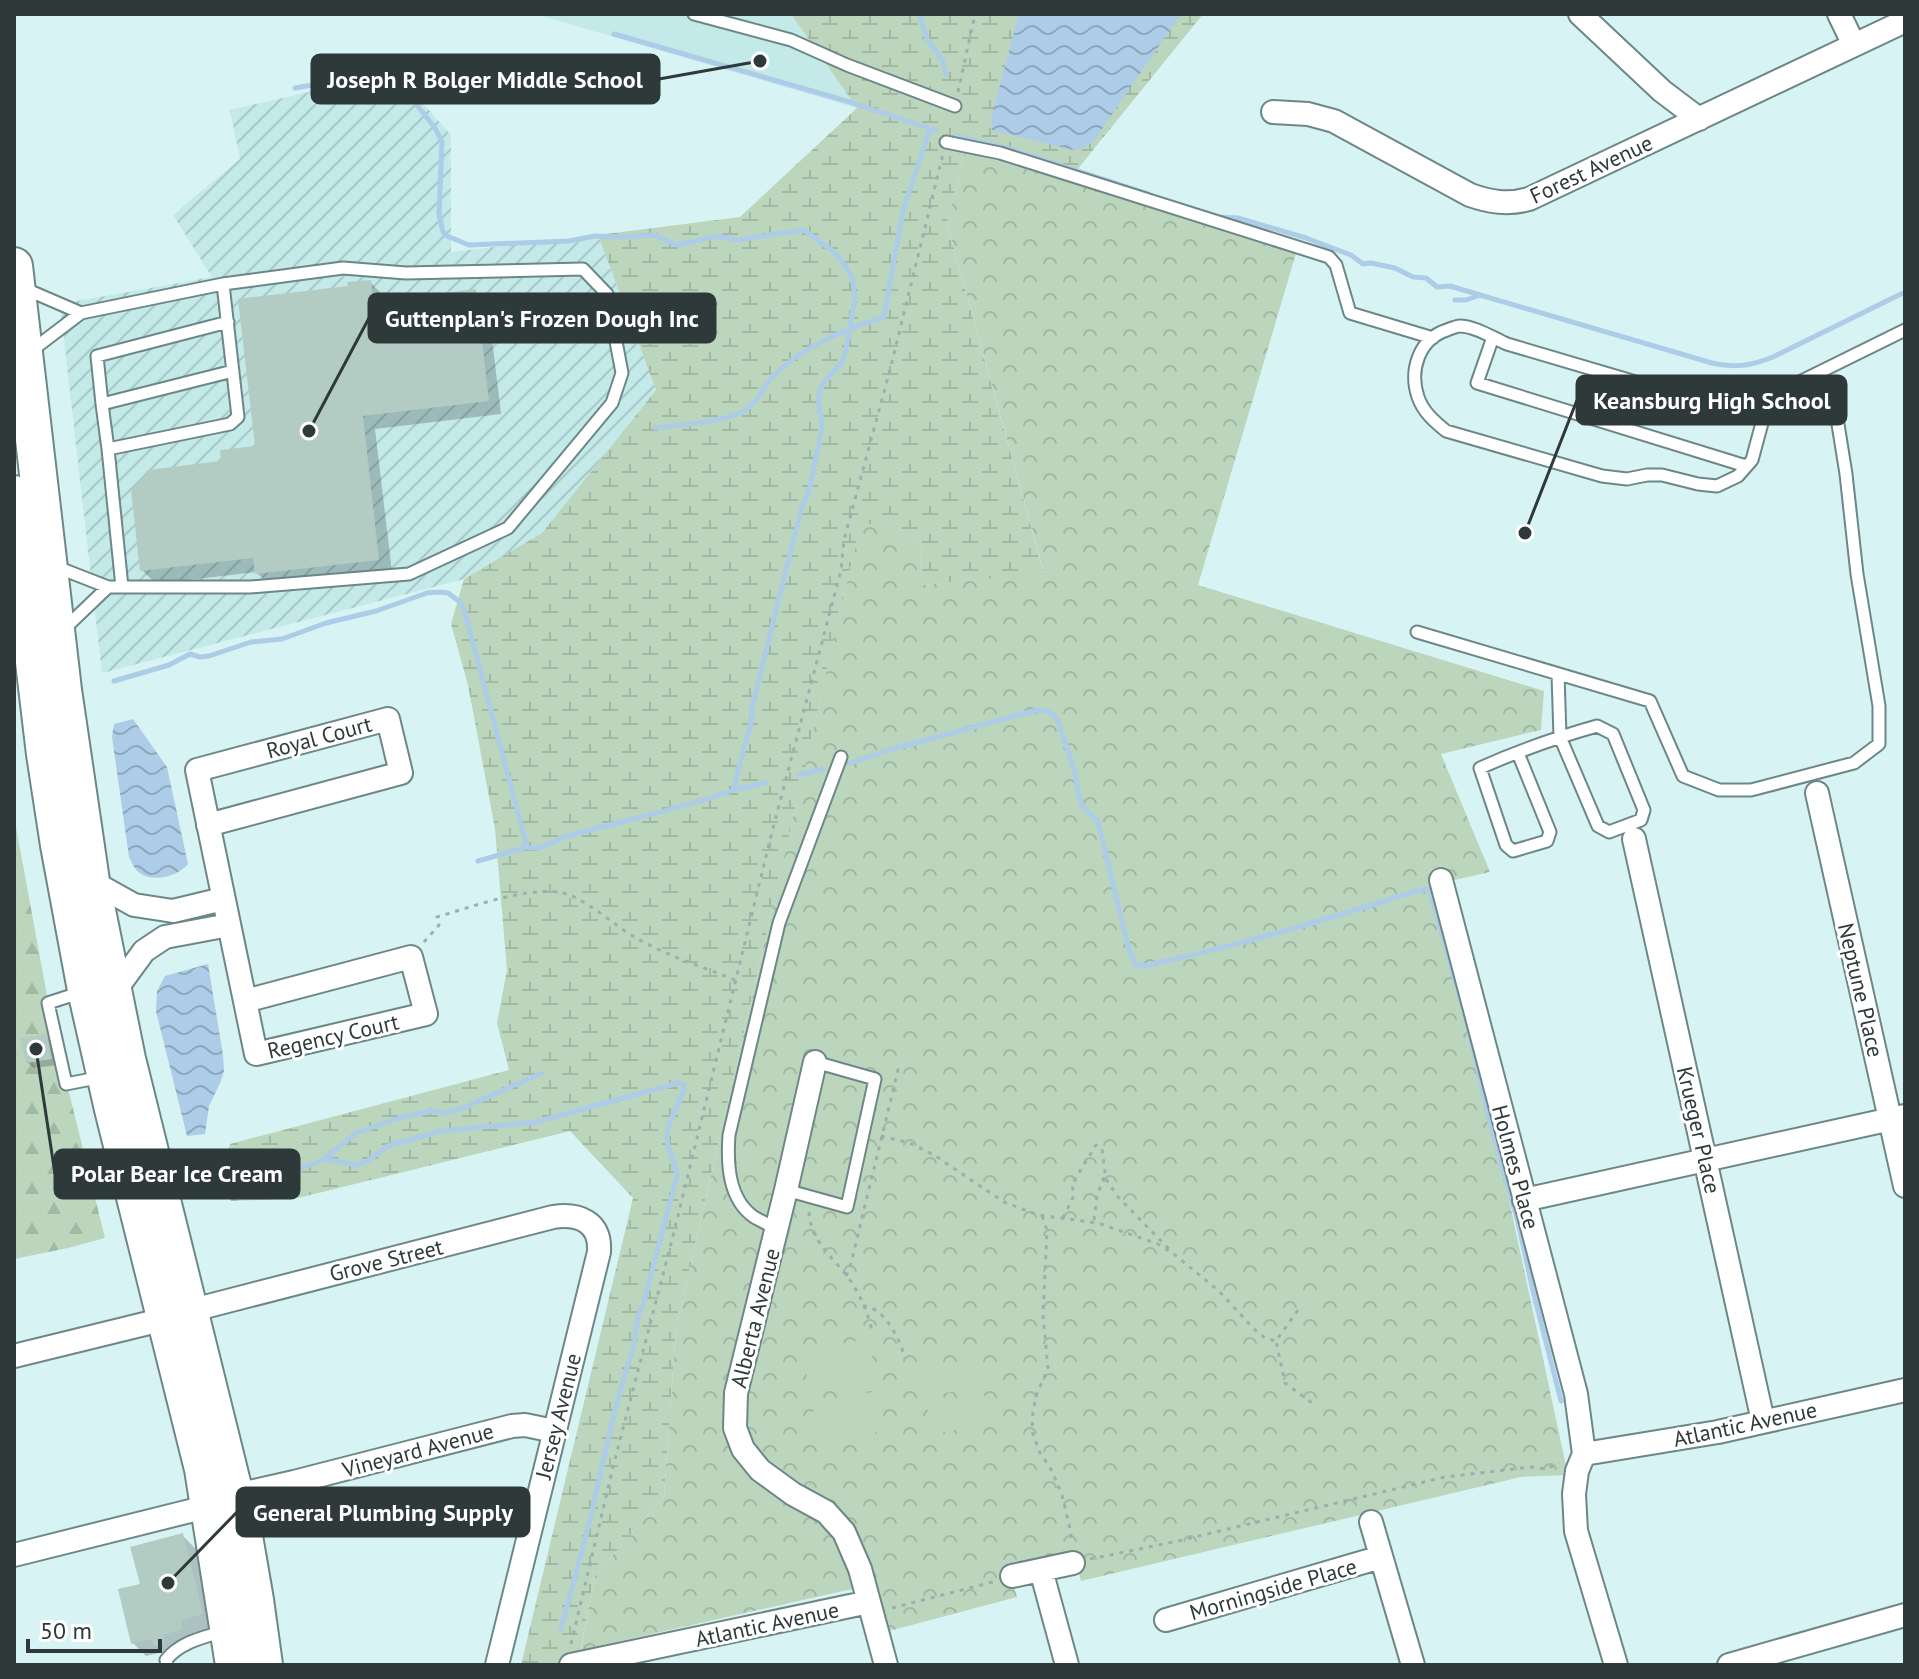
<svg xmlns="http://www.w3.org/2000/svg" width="1919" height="1679" viewBox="0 0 1919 1679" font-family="'PT Sans',sans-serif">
<defs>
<pattern id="industrial-furrows" width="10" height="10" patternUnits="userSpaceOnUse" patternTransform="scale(2)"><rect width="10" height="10" fill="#c3e9e9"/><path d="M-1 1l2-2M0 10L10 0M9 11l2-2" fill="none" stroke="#a8c9c9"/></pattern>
<pattern id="forest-firs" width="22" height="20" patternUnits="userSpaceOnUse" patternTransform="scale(2)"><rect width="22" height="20" fill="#bbd6bd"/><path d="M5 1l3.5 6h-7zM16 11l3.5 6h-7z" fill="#a1b8a3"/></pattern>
<pattern id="wetland-marsh" width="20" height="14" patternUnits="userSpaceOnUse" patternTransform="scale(2)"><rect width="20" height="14" fill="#bbd6bd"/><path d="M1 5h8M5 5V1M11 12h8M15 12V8" fill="none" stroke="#a1b8a3"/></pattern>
<pattern id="park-crowns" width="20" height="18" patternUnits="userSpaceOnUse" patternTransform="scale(2)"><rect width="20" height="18" fill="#bbd6bd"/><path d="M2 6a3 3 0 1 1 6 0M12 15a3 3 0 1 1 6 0" fill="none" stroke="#a1b8a3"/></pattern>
<pattern id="water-waves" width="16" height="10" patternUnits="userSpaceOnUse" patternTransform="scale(2)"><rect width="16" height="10" fill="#adcce7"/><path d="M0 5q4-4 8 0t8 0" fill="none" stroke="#8da7bc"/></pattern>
</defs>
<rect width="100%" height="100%" fill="#d7f3f3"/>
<path fill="#c3e9e9" d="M535,14H791L857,108Z"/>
<path fill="url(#industrial-furrows)" d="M395,72L451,135V252L598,235L656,390L542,533L464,579L102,673L60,304L212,277L173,215L240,159L230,110Z"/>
<path fill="url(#forest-firs)" d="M14,816L53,1028L105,1238L68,1248L14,1259Z"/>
<path fill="url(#wetland-marsh)" d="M791,14H1203L1068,181L965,151L947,223L1044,574L922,585L921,540L861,522L676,1328L664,1496L594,1577L578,1665H521L633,1198L570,1131L298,1198L231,1201L225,1162L230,1144L509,1070L497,1023L507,970L495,829L468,685L451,624L464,579L542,533L656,390L598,235L740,217L857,108Z"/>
<path fill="url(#park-crowns)" d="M965,151L1297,250L1198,585L1544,691L1541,730L1441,754L1490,872L1441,883L1568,1475L1521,1477L1081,1581L1074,1554L1009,1568L1017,1597L889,1631L874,1584L581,1650L594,1577L664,1496L676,1328L861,521L921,540L922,585L1044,573L947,223Z"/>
<path fill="#bbd6bd" d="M869,1339L876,1379L809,1390L803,1350Z
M982,1357L987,1385L925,1397L920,1368Z
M878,1391L885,1431L818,1442L812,1402Z
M989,1395L994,1424L931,1434L927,1406Z"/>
<path fill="url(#water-waves)" d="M1019,14H1181L1093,142L1083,148L1073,150L992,130L991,119Z
M133,719L167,767L188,864C179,876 153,883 140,873C135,870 132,863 129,857L112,737L114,724Z
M208,964L223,1055L224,1071L221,1081L209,1106L205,1134L187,1136L156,1011L157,991L165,976Z"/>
<path fill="#0003" d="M370,282L383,295L386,320L432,314L475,291L488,305L501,414L375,429L392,572L271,586L256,572L156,584L142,570L224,463L257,447L350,288Z
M46,1036L52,1042L57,1065L34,1068L27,1062Z
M183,1536L196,1549L215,1627L193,1633L195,1643L170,1658L163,1652L146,1656L133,1643L142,1585Z"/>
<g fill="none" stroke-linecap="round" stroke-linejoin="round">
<path stroke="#adcce7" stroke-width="5" d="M919,14L927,39L943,61L946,75
M614,34L850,102L935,130
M295,88L378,74L396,83L409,95L435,128L442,142L439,214L443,232L447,236L469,245L569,241L595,236L625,237L654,235L677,245L717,236L737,240L804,230L834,252L844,264L853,280L855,299L846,349L842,362L824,382L819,393V407L822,424L821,433L810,488L801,510L752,707V719L734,786L738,789L767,782
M956,136L1010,149L1148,194
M1219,217L1238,218L1306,238L1351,255L1363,264L1371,263L1395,268L1413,277L1426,278L1437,287L1450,286L1480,295
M1455,300H1466L1480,295L1712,363C1737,368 1750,366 1773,357L1905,292
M655,428C680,425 727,422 747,409C759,401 764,385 774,375C807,344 841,331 884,317L903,210L930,129
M114,681L169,665L190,654L200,657L209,656L251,642L282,639L326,623L376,611L427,593L440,592L448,593L460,602L464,609L527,847C540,852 556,839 568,836C624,820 682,809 737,789
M850,763L889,750L1033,711C1046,708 1054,712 1059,724L1075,772L1078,792L1082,805L1098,822L1129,950L1136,965L1142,966C1235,947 1326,920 1416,891L1427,889L1430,891L1467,1023L1489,1119L1518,1222L1533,1291L1561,1401
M799,775L823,769
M478,861L527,847
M324,1159L356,1133L399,1118L431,1111L445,1113L463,1108L542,1073
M259,1180L313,1164L324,1159L357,1165L369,1160L388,1146L441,1131L536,1122L678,1083L683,1084L684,1089C679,1106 663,1126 668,1145C670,1156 676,1165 677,1176L643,1305C634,1321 637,1336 632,1352C614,1406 604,1460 591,1515C582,1553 571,1591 561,1629"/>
</g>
<path fill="#b3ccc3" d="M371,280L375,319L430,313L428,295L476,289L489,401L363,416L379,560L255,574L253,558L140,571L131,490L148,470L221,461L220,450L255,446L238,299L348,286L347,282Z
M47,1034L52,1059L26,1063L20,1038Z
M183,1533L203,1614L181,1620L183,1629L163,1635L165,1643L154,1646L152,1639L131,1644L118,1589L140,1584L130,1547Z"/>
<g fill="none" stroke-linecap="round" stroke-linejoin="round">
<defs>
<path id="service" d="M694,14L791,40L847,65L955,106
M946,142L1000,153L1329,257L1336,265L1350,313L1433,338
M23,288L81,313
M1493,337L1477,383L1746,466
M31,351L81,313L223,284L238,417L230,424L108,449L122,587
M1769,397L1752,460L1738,476L1717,486L1698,484L1662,475H1647L1627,479L1602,476L1446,431C1435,422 1423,412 1418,397C1409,370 1419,339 1447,330C1449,329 1458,326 1459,326C1475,326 1493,338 1507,344L1707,403L1736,404L1769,397L1905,330
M102,404L97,356L228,322
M108,449L102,404L233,371
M54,566L108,587H250L409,574L508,528L612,403L622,373L607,294L583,269L406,273L343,268L223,284
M63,630L108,587
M1417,632L1650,701L1683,776L1719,790H1751L1854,763L1879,744V706L1857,574L1846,474L1837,418L1821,372
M1518,753L1550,832L1547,841L1513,851L1506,845L1480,768C1518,751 1558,737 1597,726L1613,734L1644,810L1641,820L1609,832L1598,826L1560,737L1558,674
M82,992L48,1003L66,1084L102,1077
M786,1190L847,1207L875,1079L815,1062
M777,1229C769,1225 761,1221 754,1217C728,1199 727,1163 729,1135L779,923L841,757
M167,1665L166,1660C180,1642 204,1637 225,1631"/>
<path id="minor" d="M1580,14L1662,91L1699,119
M1839,14L1854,45
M1273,112L1308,114L1334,121L1470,195C1490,202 1508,205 1529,199L1905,21
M1817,793L1905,1186
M208,825L401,773L388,719L197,770L256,1054L426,1014L411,957L245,1001
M1634,839L1763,1421
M1441,880L1576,1394L1584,1454L1577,1471L1574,1494L1576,1531L1616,1665
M91,881L134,905L173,911L223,899
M114,992L144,951L165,937L229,925
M815,1062L786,1190L736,1393L735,1428L743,1449L760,1470L793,1494L826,1512L844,1532L860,1569L886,1665
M1524,1200L1905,1116
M189,1311L553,1217C579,1213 601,1222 599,1252L497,1665
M14,1356L165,1319
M1584,1454L1718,1432L1905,1390
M236,1495L294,1482L512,1426L525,1425L554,1431
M1371,1522L1413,1665
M14,1555L210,1506
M1041,1570L1067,1665
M1012,1576L1073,1563
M1166,1620L1381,1557
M571,1665L869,1602
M1729,1665L1905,1615"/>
<path id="trunk" d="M14,266L63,690L91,881L127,1059L241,1519L255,1600L264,1665
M14,494L45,754L59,845L86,990L113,1109L203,1469L234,1665"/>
</defs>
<use href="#service" stroke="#6d8787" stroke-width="15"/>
<use href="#minor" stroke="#6d8787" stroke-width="26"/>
<use href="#trunk" stroke="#6d8787" stroke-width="40"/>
<path stroke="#9ab0b0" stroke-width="3" stroke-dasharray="4 6" stroke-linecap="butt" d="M958,92L975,14
M424,942L439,925L437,917C471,907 523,888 558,892C583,895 615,927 638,939C668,956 703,967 735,980
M881,1136L910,1143L934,1155L1004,1202L1038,1215L1098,1223L1158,1244L1175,1255L1219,1291L1253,1328L1265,1338L1276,1341
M809,1212C810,1243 837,1260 852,1283C861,1297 869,1316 872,1331
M1042,1216L1047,1230L1043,1315L1048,1369L1037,1393L1033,1411L1032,1431L1039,1451L1052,1471L1062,1495L1071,1533L1070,1543
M1063,1218L1074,1195L1072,1184L1096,1145L1102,1149L1106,1179L1118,1197L1170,1250
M1094,1220L1097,1196L1104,1177
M846,1276L850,1267L899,1066
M863,1306C884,1306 901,1341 905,1359
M1298,1310L1276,1341L1285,1383L1315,1405
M1090,1559L1178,1541L1445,1477L1531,1467L1546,1469L1559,1463
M892,1608L993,1582
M571,1644L613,1467L675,1228L772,832L841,570L844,540L891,366L943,154"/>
<use href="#service" stroke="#fff" stroke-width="11"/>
<use href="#minor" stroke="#fff" stroke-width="22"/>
<use href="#trunk" stroke="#fff" stroke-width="36"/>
</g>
<g text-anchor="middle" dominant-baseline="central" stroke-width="6" stroke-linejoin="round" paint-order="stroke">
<g font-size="22" fill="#2e3939" stroke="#fff">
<text transform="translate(1591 169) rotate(-25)">Forest Avenue</text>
<text transform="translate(319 737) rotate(-15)">Royal Court</text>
<text transform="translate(1861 990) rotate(77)">Neptune Place</text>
<text transform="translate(333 1036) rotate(-13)">Regency Court</text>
<text transform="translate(1699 1130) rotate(77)">Krueger Place</text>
<text transform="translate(1516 1167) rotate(75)">Holmes Place</text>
<text transform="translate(386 1260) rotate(-14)">Grove Street</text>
<text transform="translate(755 1318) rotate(-76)">Alberta Avenue</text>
<text transform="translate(558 1416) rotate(-76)">Jersey Avenue</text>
<text transform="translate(1745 1424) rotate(-12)">Atlantic Avenue</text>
<text transform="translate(418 1450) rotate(-15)">Vineyard Avenue</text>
<text transform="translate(1273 1589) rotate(-16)">Morningside Place</text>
<text transform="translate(767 1624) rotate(-12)">Atlantic Avenue</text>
</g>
</g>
<path fill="none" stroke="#2e3939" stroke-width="3" d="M760 61L659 79M309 431L369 318M1525 533L1577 400M36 1049L55 1174M168 1583L237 1512"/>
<g fill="#2e3939" stroke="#fff" stroke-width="3">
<circle cx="760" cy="61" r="8"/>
<circle cx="309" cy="431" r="8"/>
<circle cx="1525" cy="533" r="8"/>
<circle cx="36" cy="1049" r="8"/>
<circle cx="168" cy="1583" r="8"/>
</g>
<g fill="#2e3939" stroke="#2e3939" stroke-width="3">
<rect x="312" y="55" width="347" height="48" rx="8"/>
<rect x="369" y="294" width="346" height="48" rx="8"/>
<rect x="1577" y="376" width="269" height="48" rx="8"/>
<rect x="55" y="1150" width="244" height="48" rx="8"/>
<rect x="237" y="1488" width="292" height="48" rx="8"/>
</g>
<g font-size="24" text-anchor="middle" font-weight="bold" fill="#fff">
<text x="485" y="88">Joseph R Bolger Middle School</text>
<text x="542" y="327">Guttenplan's Frozen Dough Inc</text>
<text x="1712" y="409">Keansburg High School</text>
<text x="177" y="1182">Polar Bear Ice Cream</text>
<text x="383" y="1521">General Plumbing Supply</text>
</g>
<rect width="1919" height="1679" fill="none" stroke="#2e3939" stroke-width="32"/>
<path d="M28 1639v12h132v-12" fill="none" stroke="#2e3939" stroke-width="4"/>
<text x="40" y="1639" font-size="24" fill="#2e3939" stroke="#ffffff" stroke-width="6" paint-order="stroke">50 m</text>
</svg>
